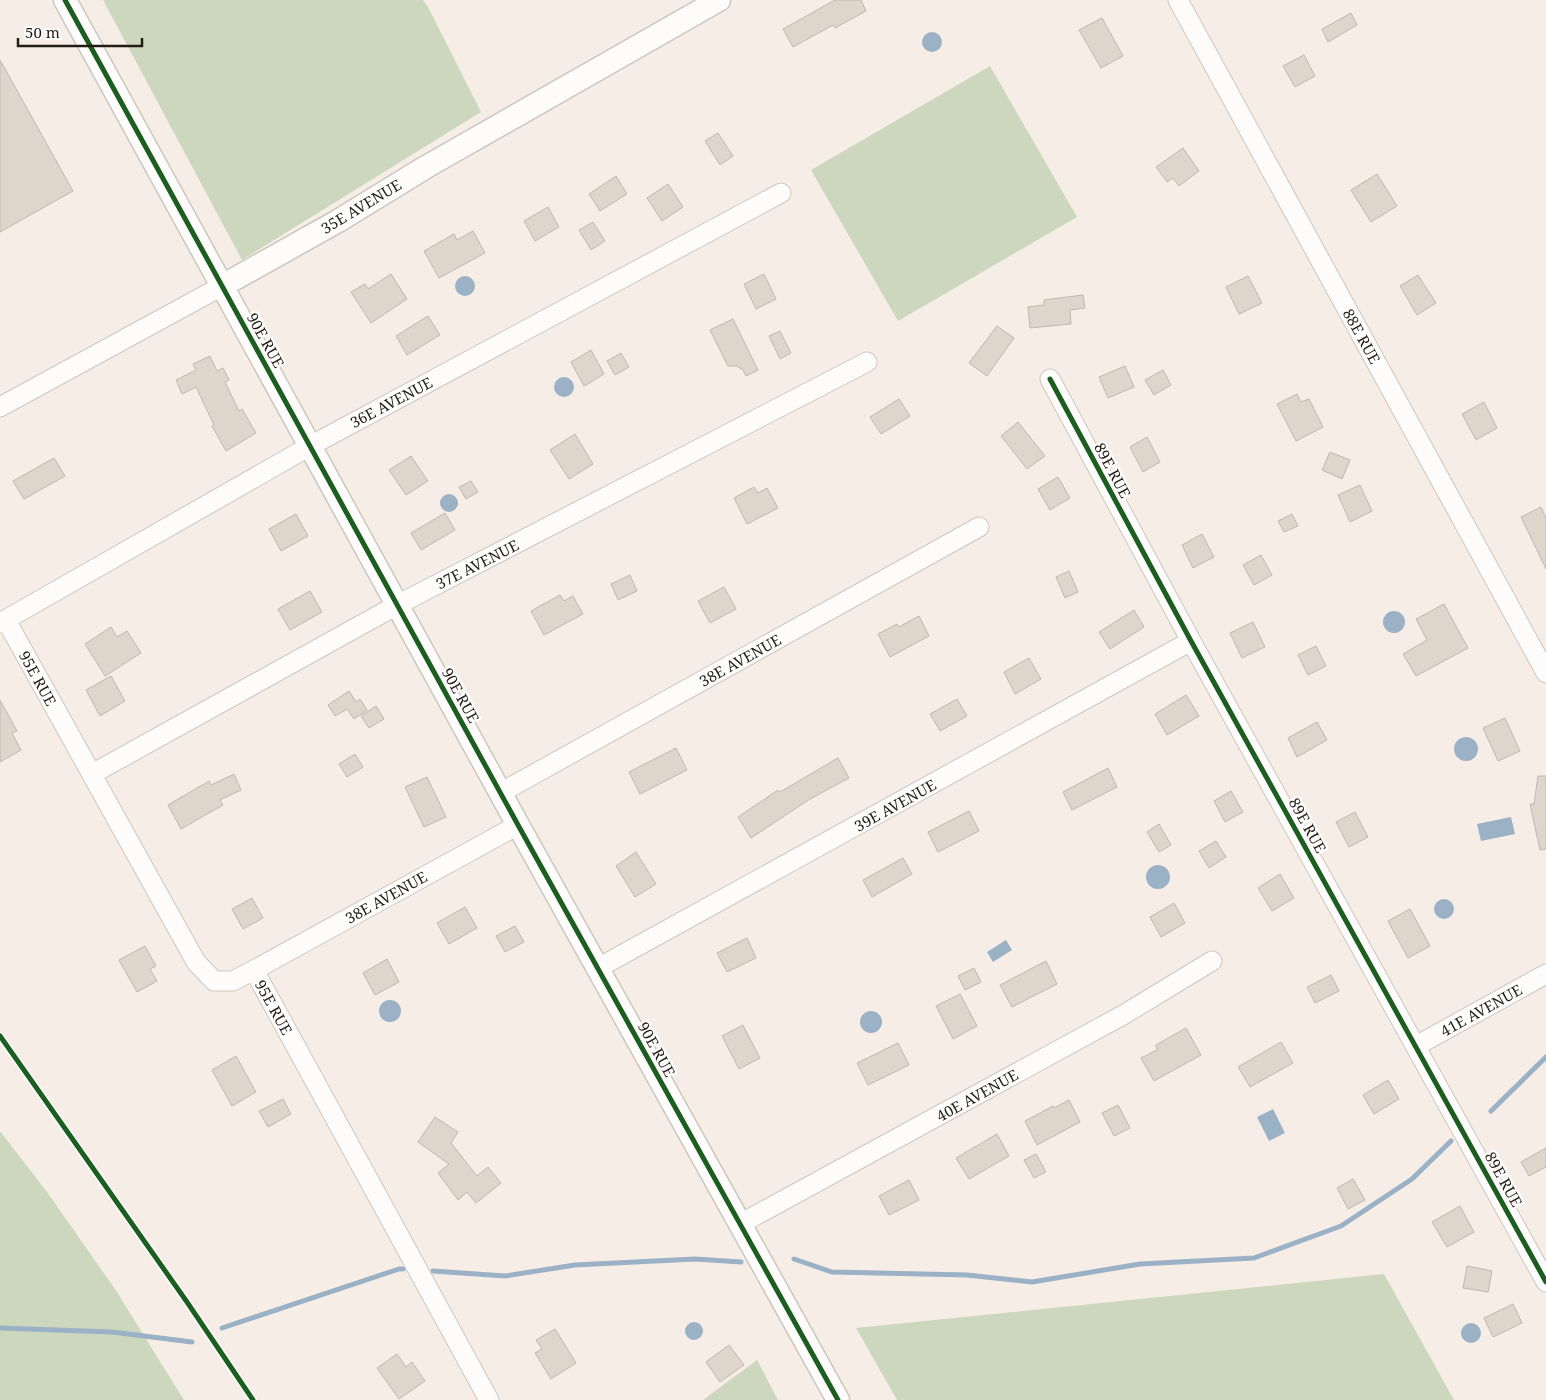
<svg xmlns="http://www.w3.org/2000/svg" width="1546" height="1400" viewBox="0 0 1546 1400" font-family="'Noto Serif',serif">
<rect width="100%" height="100%" fill="#f6eee6"/>
<path fill="#ccd7be" d="M103,0H423L428,7L481,112L242,260Z
M990,66L1077,217L898,321L811,170Z
M0,1131L47,1192L115,1289L184,1400H0Z
M1384,1274L1454,1400H897L856,1328Z
M757,1360L778,1400H703Z"/>
<path fill="#9bb1c5" d="M922 42a10 10 0 1 1 20 0a10 10 0 1 1-20 0Z
M455 286a10 10 0 1 1 20 0a10 10 0 1 1-20 0Z
M554 387a10 10 0 1 1 20 0a10 10 0 1 1-20 0Z
M440 503a9 9 0 1 1 18 0a9 9 0 1 1-18 0Z
M1383 622a11 11 0 1 1 22 0a11 11 0 1 1-22 0Z
M1454 749a12 12 0 1 1 24 0a12 12 0 1 1-24 0Z
M1511,817L1515,834L1481,841L1477,824Z
M1146 877a12 12 0 1 1 24 0a12 12 0 1 1-24 0Z
M1434 909a10 10 0 1 1 20 0a10 10 0 1 1-20 0Z
M1006,940L1012,950L993,962L987,952Z
M379 1011a11 11 0 1 1 22 0a11 11 0 1 1-22 0Z
M860 1022a11 11 0 1 1 22 0a11 11 0 1 1-22 0Z
M1273,1109L1285,1133L1269,1141L1257,1117Z
M685 1331a9 9 0 1 1 18 0a9 9 0 1 1-18 0Z
M1461 1333a10 10 0 1 1 20 0a10 10 0 1 1-20 0Z"/>
<g fill="none" stroke-linecap="round" stroke-linejoin="round">
<path stroke="#9bb1c5" stroke-width="5" d="M1491,1111L1546,1057
M794,1259L832,1272L967,1275L1032,1282L1140,1264L1254,1258L1341,1226L1412,1179L1451,1141
M433,1271L505,1276L575,1265L695,1259L741,1262
M0,1328L112,1332L192,1342
M222,1328L399,1269H403"/>
</g>
<path fill="#dfd5ca" stroke="#beb8b1" d="M835,0H861L866,11L835,28L833,25L793,47L783,29Z
M1351,13L1357,25L1328,42L1322,29Z
M1102,18L1123,56L1101,68L1079,30Z
M1304,55L1315,76L1295,87L1283,66Z
M0,60L73,191L0,232Z
M718,133L733,156L720,165L705,141Z
M1183,148L1199,171L1179,186L1173,178L1167,182L1156,167Z
M1377,174L1397,206L1371,222L1351,190Z
M616,176L627,194L600,211L589,194Z
M668,184L683,207L662,221L647,198Z
M548,207L559,227L535,241L524,221Z
M593,222L605,241L591,250L579,230Z
M473,231L485,253L439,278L424,251L454,234L457,240Z
M391,274L407,299L371,323L351,292L365,284L368,289Z
M764,274L776,299L756,309L744,284Z
M1418,275L1436,303L1417,315L1400,286Z
M1248,276L1262,303L1239,314L1226,287Z
M1083,295L1085,308L1070,310L1071,324L1030,328L1028,307L1044,305V300Z
M428,316L440,335L407,355L396,336Z
M733,319L758,370L746,376L743,370L737,366H728L710,330Z
M997,326L1014,338L987,376L969,363Z
M780,331L791,353L780,359L769,336Z
M591,350L604,374L584,386L571,362Z
M621,353L629,367L615,375L607,361Z
M210,356L217,371L223,368L229,380L225,382L239,411L242,409L256,433L226,451L212,426L214,425L196,387L182,394L176,380L196,370L193,364Z
M1125,366L1134,387L1108,398L1099,377Z
M1163,370L1171,385L1154,395L1145,380Z
M1297,394L1301,402L1309,399L1323,427L1296,441L1277,404Z
M899,399L910,416L881,434L870,417Z
M1484,402L1497,428L1476,440L1462,414Z
M1018,422L1045,456L1027,469L1001,436Z
M575,434L593,464L569,479L550,450Z
M1147,437L1160,462L1143,472L1130,447Z
M1330,452L1350,460L1342,479L1322,470Z
M411,456L428,481L406,495L389,470Z
M54,458L65,476L24,499L13,481Z
M1058,477L1070,498L1050,510L1038,489Z
M471,481L478,492L466,499L459,487Z
M1360,485L1372,511L1350,522L1338,495Z
M754,487L758,493L767,488L778,508L747,524L734,498Z
M1541,507L1546,518V569L1521,517Z
M445,513L455,530L421,550L411,533Z
M296,514L308,536L281,551L269,529Z
M1292,514L1298,526L1284,532L1278,521Z
M1202,534L1214,557L1193,568L1182,545Z
M1261,555L1272,575L1254,585L1243,565Z
M1069,571L1078,592L1065,598L1056,577Z
M630,575L637,591L618,600L611,584Z
M724,587L736,609L710,623L698,601Z
M310,591L322,612L290,630L278,609Z
M560,595L564,601L573,596L583,614L544,635L531,611Z
M1444,604L1468,648L1416,676L1403,654L1427,640L1416,619Z
M1134,610L1144,627L1110,649L1099,632Z
M919,616L929,636L890,657L878,634L897,624L899,627Z
M1253,622L1265,647L1242,658L1230,633Z
M111,627L117,637L127,631L141,653L105,676L85,644Z
M1316,646L1326,666L1308,675L1298,655Z
M1029,658L1041,679L1015,694L1004,672Z
M111,676L125,701L100,716L86,690Z
M349,691L356,702L360,699L367,710L354,719L347,709L335,716L328,705Z
M1186,695L1199,716L1167,735L1155,714Z
M957,699L967,716L940,731L930,714Z
M0,700L17,731L12,733L21,750L0,762Z
M376,706L384,719L369,728L361,716Z
M1505,718L1520,751L1498,761L1483,728Z
M1317,722L1327,740L1297,757L1288,738Z
M676,748L687,770L640,794L629,772Z
M355,754L363,767L347,777L339,764Z
M838,758L849,778L810,799L751,838L738,817L778,790L780,792Z
M1108,768L1117,787L1072,810L1063,792Z
M234,774L241,790L220,800L223,805L181,829L168,805L209,781L211,785Z
M1538,776H1546V849L1540,850L1530,804H1534Z
M427,777L446,817L424,827L405,787Z
M1231,791L1243,812L1225,822L1214,801Z
M969,811L979,831L938,852L928,832Z
M1355,812L1368,837L1349,847L1336,822Z
M1159,824L1171,845L1159,852L1147,832Z
M1216,841L1226,857L1209,868L1199,851Z
M636,852L656,884L635,897L616,866Z
M903,858L912,874L872,897L863,880Z
M1280,874L1294,898L1272,911L1258,888Z
M252,898L263,918L243,929L232,909Z
M1174,903L1185,923L1161,937L1150,917Z
M465,907L477,928L449,944L437,923Z
M1410,909L1430,946L1408,958L1388,921Z
M515,926L524,942L505,952L496,936Z
M747,938L756,958L727,972L717,953Z
M145,946L156,966L150,969L157,981L137,992L119,960Z
M387,959L399,982L375,995L363,973Z
M1046,961L1057,984L1012,1007L1000,985Z
M974,968L981,982L965,990L958,976Z
M1331,975L1339,991L1315,1003L1307,987Z
M960,994L977,1026L953,1039L936,1006Z
M743,1025L760,1058L739,1069L722,1036Z
M1186,1028L1201,1055L1154,1081L1141,1058L1157,1050L1156,1045Z
M1281,1042L1293,1063L1250,1087L1238,1067Z
M898,1043L909,1065L868,1085L857,1063Z
M236,1056L256,1092L232,1106L212,1070Z
M1388,1080L1399,1099L1374,1114L1363,1095Z
M283,1099L291,1114L268,1127L259,1111Z
M1069,1100L1080,1122L1037,1145L1025,1121L1053,1106L1054,1108Z
M1118,1105L1130,1128L1114,1136L1102,1113Z
M435,1117L458,1132L451,1143L477,1176L488,1167L501,1183L476,1203L467,1192L458,1200L438,1173L449,1164L418,1142Z
M997,1134L1009,1156L969,1179L956,1158Z
M1546,1148V1167L1529,1176L1521,1162Z
M1036,1154L1046,1172L1034,1178L1024,1160Z
M1353,1179L1365,1200L1348,1209L1337,1188Z
M909,1180L919,1200L889,1215L879,1196Z
M1460,1206L1474,1232L1447,1247L1432,1222Z
M1467,1266L1492,1271L1488,1292L1463,1288Z
M1513,1304L1522,1323L1493,1337L1484,1318Z
M555,1329L576,1363L551,1379L535,1353L542,1349L536,1340Z
M729,1345L744,1365L720,1382L706,1362Z
M397,1354L406,1367L412,1362L425,1381L399,1399L377,1368Z"/>
<g fill="none" stroke-linecap="round" stroke-linejoin="round">
<defs>
<path id="minor" d="M1178,0L1546,673
M1050,379L1191,641L1546,1282
M0,407L222,286
M6,620L196,962L214,981H233L254,970L518,825
M0,623L310,446L781,193
M92,774L397,605L867,362
M500,793L979,527
M598,968L1191,641
M254,970L489,1400
M1416,1046L1546,974
M740,1224L1123,1015L1212,961"/>
<path id="tertiary" d="M65,0L518,825L838,1400
M222,286L338,221L426,167L719,0"/>
</defs>
<use href="#minor" stroke="#cdc6c0" stroke-width="21"/>
<use href="#tertiary" stroke="#cdc6c0" stroke-width="25"/>
<use href="#minor" stroke="#fefcfb" stroke-width="19"/>
<use href="#tertiary" stroke="#fefcfb" stroke-width="22"/>
<defs>
<path id="cycleway" d="M65,0L518,825L838,1400
M1050,379L1191,641L1546,1282
M0,1036L187,1302L253,1400"/>
</defs>
<use href="#cycleway" stroke="#fefefe" stroke-width="8"/>
<use href="#cycleway" stroke="#1b5e20" stroke-width="5"/>
</g>
<g text-anchor="middle" dominant-baseline="central" stroke-width="4.5" stroke-linejoin="round" paint-order="stroke">
<g font-size="15" fill="#231c15" stroke="#fefefe">
<text transform="translate(361 206) rotate(-31)">35E AVENUE</text>
<text transform="translate(1362 336) rotate(61)">88E RUE</text>
<text transform="translate(266 340) rotate(61)">90E RUE</text>
<text transform="translate(391 402) rotate(-28)">36E AVENUE</text>
<text transform="translate(1113 470) rotate(62)">89E RUE</text>
<text transform="translate(477 564) rotate(-27)">37E AVENUE</text>
<text transform="translate(740 660) rotate(-29)">38E AVENUE</text>
<text transform="translate(38 678) rotate(61)">95E RUE</text>
<text transform="translate(461 695) rotate(61)">90E RUE</text>
<text transform="translate(895 805) rotate(-29)">39E AVENUE</text>
<text transform="translate(1308 825) rotate(61)">89E RUE</text>
<text transform="translate(386 897) rotate(-29)">38E AVENUE</text>
<text transform="translate(274 1007) rotate(61)">95E RUE</text>
<text transform="translate(1481 1010) rotate(-29)">41E AVENUE</text>
<text transform="translate(657 1049) rotate(61)">90E RUE</text>
<text transform="translate(977 1095) rotate(-29)">40E AVENUE</text>
<text transform="translate(1504 1179) rotate(61)">89E RUE</text>
</g>
</g>
<path d="M18 38v8h124v-8" fill="none" stroke="#231c15" stroke-width="2.5"/>
<text x="25" y="38" font-size="15" fill="#231c15" stroke="#fefefe" stroke-width="4" paint-order="stroke">50 m</text>
</svg>
